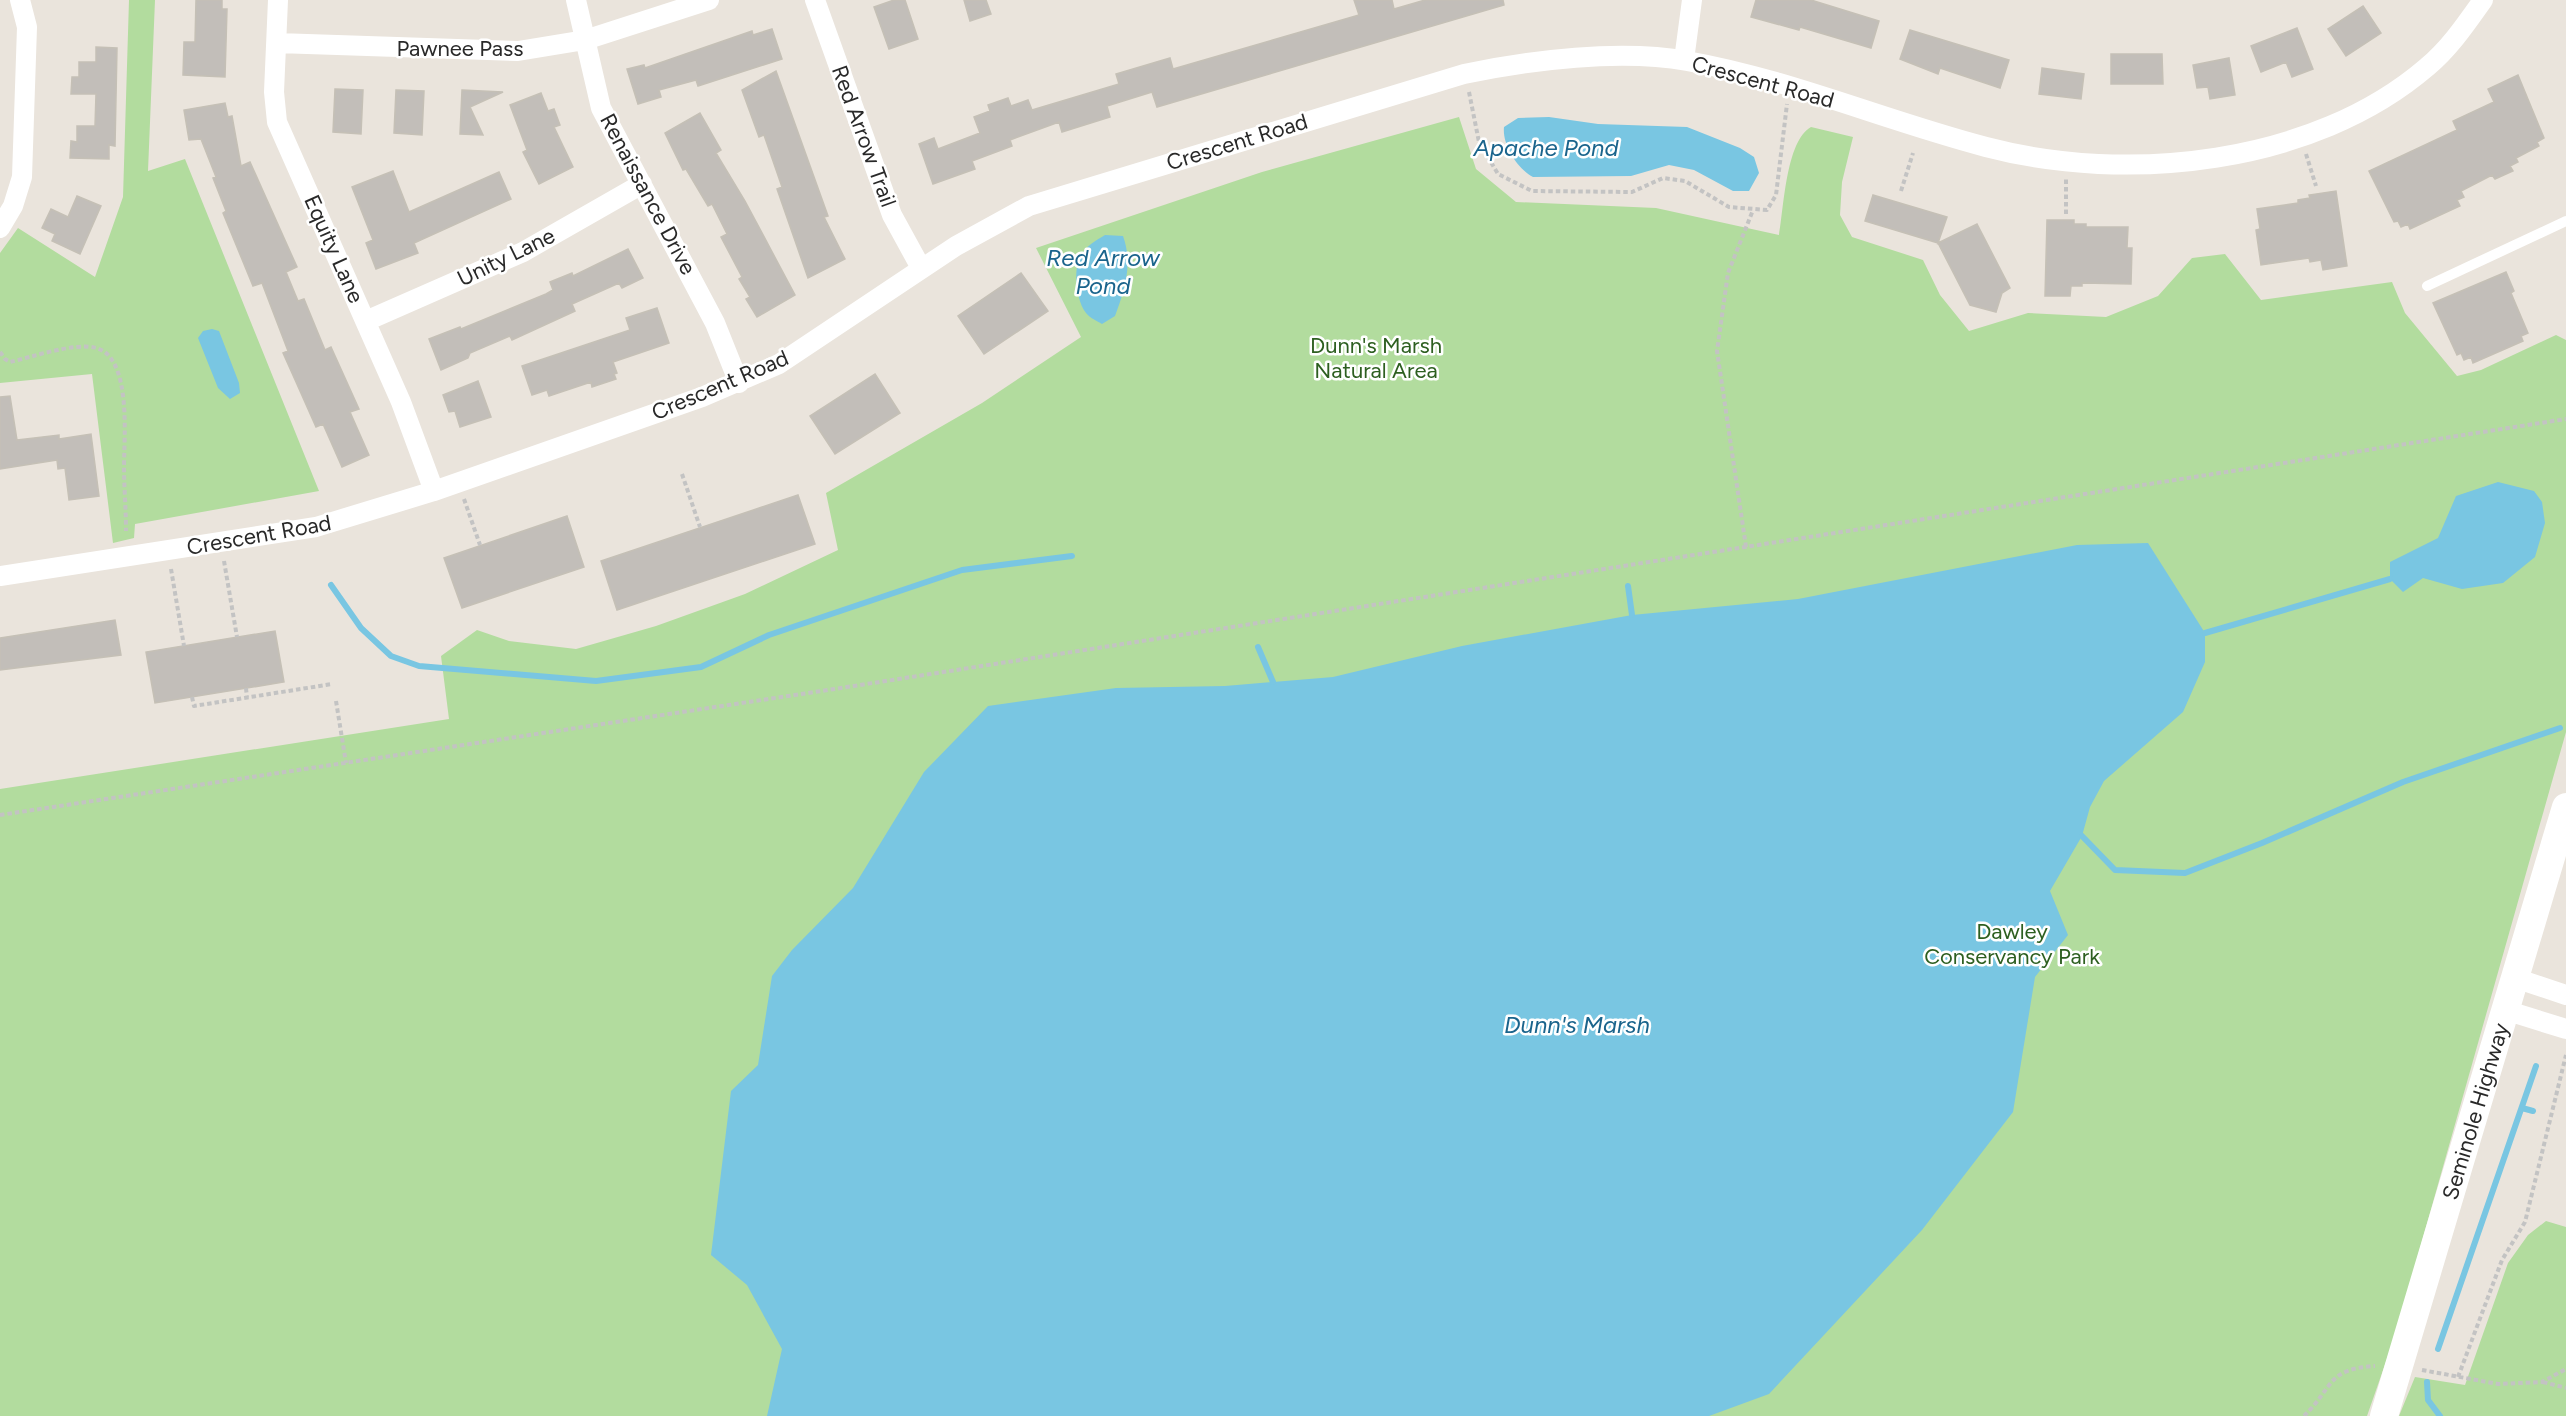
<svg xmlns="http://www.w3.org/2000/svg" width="2566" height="1416" viewBox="0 0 2566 1416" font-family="Figtree,sans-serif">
<rect width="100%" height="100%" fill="#eae4dc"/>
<path fill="#b2dc9e" d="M129,0H155L148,171L185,159L319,491L135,524L134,538L113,543L92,374L0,383V253L18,228L95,277L123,197Z
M1459,117L1476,169L1516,202L1656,208L1779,235C1784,207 1786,141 1811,127L1853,137L1842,182L1840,215L1852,237L1923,260L1940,295L1969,331L2028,313L2106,317L2158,296L2192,258L2225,254L2261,300L2392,282L2405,313L2457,376L2481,370L2556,335L2566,340V732L2396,1333L2367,1416H0V789L449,719L441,656L477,630L509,641L576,649L656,626L745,594L838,550L826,493L982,403L1081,337L1036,248L1262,172Z
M2546,1221L2566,1227V1416H2399L2415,1377L2465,1385L2508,1263L2528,1235Z"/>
<path fill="#79c6e2" d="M1549,117L1598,124L1687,127L1740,148L1754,157L1759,173L1749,191H1733L1694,170L1669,165L1631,176L1533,177C1518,169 1502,145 1504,127L1518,118Z
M1105,235L1123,236C1133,264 1125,289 1115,316L1102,324C1097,321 1090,318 1086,313C1076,300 1073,271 1080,257C1086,246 1095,241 1105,235Z
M212,329L219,331L239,383L240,393L230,399L218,388L198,338L203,331Z
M2498,482L2534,491L2542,502L2545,523L2535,557L2503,583L2462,589L2423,578L2403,592L2390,579V562L2438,538L2456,496Z
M2148,543L2205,633V662L2183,712L2104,781L2090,807L2082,836L2050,891L2068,935L2035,977L2013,1112L1922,1230L1769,1394L1709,1416H767L782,1349L747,1285L711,1255L731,1091L758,1065L772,976L792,950L853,888L924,772L988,706L1116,688L1225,686L1333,677L1462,646L1632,615L1798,599L2077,545Z"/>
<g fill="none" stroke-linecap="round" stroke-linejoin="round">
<path stroke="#79c6e2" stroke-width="6" d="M331,585L361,628L391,656L419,666L596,681L701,667L769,635L962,570L1072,556
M1628,586L1632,615
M2205,633L2390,579
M1258,647L1273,682
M2082,836L2115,870L2185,873L2262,843L2403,782L2560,728
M2522,1108L2533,1111
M2438,1349L2536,1066
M2427,1382L2428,1400L2440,1416"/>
</g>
<path fill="#c2beb9" stroke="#c5c0b6" stroke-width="1.5" d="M196,0H222V9H227L225,77L183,75L184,42H195Z
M894,0H905L918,39L889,49L874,7Z
M964,0H986L991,14L970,21Z
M1354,0H1392L1394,9L1425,0H1503L1504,5L1157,107L1152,92L1107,106L1110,117L1062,132L1059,122L1010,140L1012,146L972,161L975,169L933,184L919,144L934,138L938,149L980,133L974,117L990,111L988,105L1008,98L1011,106L1028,100L1032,110L1119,84L1116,74L1170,58L1173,69L1359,15Z
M1756,0H1811L1879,21L1871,48L1800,27L1799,30L1751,17Z
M2363,6L2381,33L2346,56L2328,29Z
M2297,28L2313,69L2292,77L2286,62L2261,72L2251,46Z
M772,29L782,59L698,86L696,80L659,90L661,97L638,104L627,69L644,65L645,68L752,31L753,35Z
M1910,30L2009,60L2000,88L1940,68L1938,74L1900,59Z
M96,47L117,48L115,146L109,145V159L70,158L71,141L77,142V126H95L96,94H71L72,77H79V62H96Z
M2111,54H2162L2163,84H2111Z
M2229,58L2235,95L2210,99L2208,87L2197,88L2193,65Z
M2042,68L2084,74L2081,99L2039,94Z
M776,71L828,216L824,217L845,259L808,278L777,189L782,187L764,135L759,137L742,90Z
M2518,75L2544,138L2537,142L2539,146L2516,158L2518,162L2510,166L2513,171L2495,179L2492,175L2461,191L2464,197L2457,200L2460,206L2410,229L2408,224L2401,227L2398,221L2394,222L2369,171L2457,130L2453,121L2494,102L2488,89Z
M335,89L363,90L361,134L333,132Z
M396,90L424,91L422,135L394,133Z
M462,90L503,92L470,107L483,135L460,134Z
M541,93L548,111L554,109L560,125L554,127L573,167L539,184L523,152L527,150L510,105Z
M225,103L228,117L232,116L241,166L250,162L297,267L286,272L298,301L304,299L325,350L331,347L359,409L350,412L369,455L342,467L323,424L316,427L296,382L283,353L288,351L262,283L253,286L223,213L226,211L213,178L216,177L201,139L189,140L184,110Z
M700,113L721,150L716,153L745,201L795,295L757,317L746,299L750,297L739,279L742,277L721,237L727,234L712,204L708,206L686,169L683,170L665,133Z
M393,171L409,212L499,172L511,199L414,243L418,253L376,269L366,243L373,240L352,187Z
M2336,191L2347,266L2323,270L2321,260L2310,262L2309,258L2261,265L2256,230L2260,229L2257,209L2298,203V200L2310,198L2309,195Z
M1873,195L1947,217L1938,243L1977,224L2010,288L2002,293L1996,312L1970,305L1938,243L1865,221Z
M77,196L101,206L80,254L52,241L55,234L42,228L51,209L68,217Z
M2047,220H2074V224H2086V227H2128L2127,248H2132L2131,284L2082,283V286H2071L2070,296H2045Z
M628,249L643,278L622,288L619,283L572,304L575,311L512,340L510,336L470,353L468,358L441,370L429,339L460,327L461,329L546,294L553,290L550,282L572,273L573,276Z
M2506,272L2514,291L2511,293L2528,333L2521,336L2523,341L2473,363L2471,357L2464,360L2461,353L2457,355L2433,303Z
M1021,273L1048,311L984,354L958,316Z
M657,308L669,343L613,362L617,373L614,374L616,379L592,387L591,382L549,396L547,390L532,395L522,366L630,330L626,318Z
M875,374L900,413L835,454L810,416Z
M478,381L491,417L460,427L455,411L449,412L443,395Z
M10,396L17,440L59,435V439L91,434L99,496L69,500L65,468L58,469L57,460L0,469V397Z
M798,495L815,544L617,610L601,561Z
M567,516L584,567L462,608L444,558Z
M115,620L121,655L0,670V638Z
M275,631L284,682L155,703L146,652Z"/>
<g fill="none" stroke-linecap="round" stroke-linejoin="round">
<path stroke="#c3c3c3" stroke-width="4" stroke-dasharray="4.5 3" stroke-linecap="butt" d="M1469,92L1479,142L1498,174L1532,191L1632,192L1663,178L1685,181L1729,207L1767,210L1776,195L1787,104
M2306,154L2316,186
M1901,191L1913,153
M2066,214V178
M0,352L5,359L10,362C32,357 75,342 96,348C132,357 124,438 124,467C124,488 126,509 126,531
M682,474L700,527
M464,499L480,545
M1746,547L1717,351L1728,273L1753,210
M224,561L237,637
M171,569L184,646
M246,688L247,698
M192,697L194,706L332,684
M336,701L346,763
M0,815L828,690L2566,419
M2422,1370L2498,1384L2542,1382L2566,1369
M2458,1377L2502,1260L2525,1222L2566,1055
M2543,1382L2566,1388
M2304,1416C2334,1387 2326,1369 2375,1366"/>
<path stroke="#fff" stroke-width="10" d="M2427,286L2566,221"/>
<path stroke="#fff" stroke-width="20" d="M278,0L274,92L277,122L401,402L434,491
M576,0L601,108L715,323L739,383
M815,0L892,215L921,268
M277,43L518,51L585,40L709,0
M1684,60L1692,0
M0,228L13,206L22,177L27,27L20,0
M366,321L523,252L642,184
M0,576L316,527L434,491L702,397L779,364L956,246L1029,206L1464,74C1531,60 1620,49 1687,61C1789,79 1886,121 1986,147C2127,184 2313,165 2427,67C2449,49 2466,24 2483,0
M2515,978L2566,995
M2505,1010L2566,1029"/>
<path stroke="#fff" stroke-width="28" id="s1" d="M2384,1416L2566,807"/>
</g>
<g text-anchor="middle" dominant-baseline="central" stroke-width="5" stroke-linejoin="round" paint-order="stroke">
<g font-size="22" fill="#292929" stroke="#fff">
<text x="460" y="48">Pawnee Pass</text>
<text transform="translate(1763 82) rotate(15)">Crescent Road</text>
<text transform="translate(864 136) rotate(70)">Red Arrow Trail</text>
<text transform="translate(1237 142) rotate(-17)">Crescent Road</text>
<text transform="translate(648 194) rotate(62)">Renaissance Drive</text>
<text transform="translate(334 249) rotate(66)">Equity Lane</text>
<text transform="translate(506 257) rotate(-26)">Unity Lane</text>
<text transform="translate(720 385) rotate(-23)">Crescent Road</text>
<text transform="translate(259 535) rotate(-10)">Crescent Road</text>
<text stroke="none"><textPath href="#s1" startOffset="318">Seminole Highway</textPath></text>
</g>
<g font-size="22" fill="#2d5f20" stroke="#fff">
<text x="1376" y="345">Dunn's Marsh<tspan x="1376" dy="25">Natural Area</tspan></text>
<text x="2012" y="931">Dawley<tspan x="2012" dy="25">Conservancy Park</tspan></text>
</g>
<g font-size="24" font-style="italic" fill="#1a648c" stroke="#fff">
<text x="1546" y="147">Apache Pond</text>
<text x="1103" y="257">Red Arrow<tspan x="1103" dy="28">Pond</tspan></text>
<text x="1577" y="1024">Dunn's Marsh</text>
</g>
</g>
</svg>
